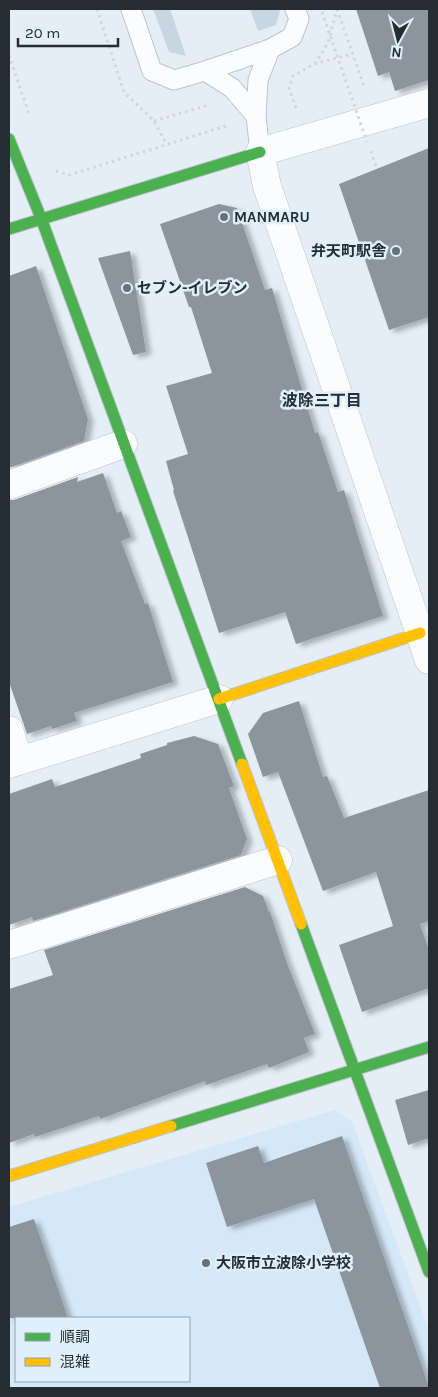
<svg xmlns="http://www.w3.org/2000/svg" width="438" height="1397" viewBox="0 0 438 1397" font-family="Karla,'Noto Sans JP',sans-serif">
<defs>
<filter id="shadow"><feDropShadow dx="5.5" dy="3" stdDeviation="2.5" flood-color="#0004"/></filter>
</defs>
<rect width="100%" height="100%" fill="#e5eef6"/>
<path fill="#d5e8f8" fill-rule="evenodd" d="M335,1110L352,1122L429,1330V1388H9V1207ZM16,1318H189V1381H16Z"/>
<path fill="#c8d6e1" d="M153,9H170L186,56L169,52Z
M250,9H279L280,11L276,25L258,31Z"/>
<path fill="#8c959d" filter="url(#shadow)" d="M356,9H429V80L395,91L389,72L378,76Z
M429,148V317L389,330L339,184Z
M219,204L237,208L265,290L272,288L315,433L318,432L338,492L344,490L383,616L296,644L285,612L219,633L173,491L174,490L166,461L188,454L166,386L212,373L191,307H189L160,224Z
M130,251L146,352L133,355L98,258Z
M36,266L88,419L84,441L9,468V276Z
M103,473L117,513L121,511L131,537L121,541L145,604L148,603L173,682L74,713L77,721L52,729L51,726L27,734L9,682V500H14L78,477L77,482Z
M299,701L323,777L327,776L344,818L429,790V921L420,924L429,950V988L362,1012L339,945L393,926L376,872L323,891L278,772L263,777L248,734L263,713Z
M194,736L218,744L234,786L229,788L247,839L241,855L33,921L32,917L9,925V794L52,779L55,787L141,758L140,754L167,745V743Z
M245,887L263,896L269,912H270L287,963L315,1034L304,1038L309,1052L269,1068L267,1064L206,1085L205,1081L100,1119L99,1116L35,1137L34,1134L9,1143V989L53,975L44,950Z
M429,1090V1138L408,1145L395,1100Z
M342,1136L429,1387V1388H380L314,1199L227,1227L206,1163L258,1146L264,1163Z
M34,1219L68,1318H9V1227Z"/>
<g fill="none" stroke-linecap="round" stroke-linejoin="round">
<defs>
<path id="lane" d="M131,9L152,71L174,80L205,71L270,49L292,37L299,19L295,9
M205,71L232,88L256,116
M260,152L256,116L258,80L270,49"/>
<path id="street" d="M429,103L260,152L267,186L429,660
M9,485L123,444
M9,730L19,761
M9,764L219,699
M9,945L278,860"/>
<path id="fast" d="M9,139L41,218L242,764
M9,229L260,152
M301,924L429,1272
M171,1126L429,1047"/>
<path id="slow" d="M219,699L420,633
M242,764L301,924
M9,1176L171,1126"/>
</defs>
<use href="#lane" stroke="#bcc4cb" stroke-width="21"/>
<use href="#street" stroke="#bcc4cb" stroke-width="29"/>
<use href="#fast" stroke="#bcc4cb" stroke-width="13"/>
<use href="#slow" stroke="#bcc4cb" stroke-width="13"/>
<path stroke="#d3d5d7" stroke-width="3" stroke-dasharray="2.5 4" stroke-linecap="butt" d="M97,9L124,92L154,121L167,145
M337,9L365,89
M9,55L29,114
M315,64L328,43L337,10
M296,108L289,88L293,76L314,64L352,54
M154,121L205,106L208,108
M371,151L377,169
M56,171L69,175L226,126L225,124"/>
<use href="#lane" stroke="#fbfcfe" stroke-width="19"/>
<use href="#street" stroke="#fbfcfe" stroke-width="28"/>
<use href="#fast" stroke="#4caf50" stroke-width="11"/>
<use href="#slow" stroke="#ffc107" stroke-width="11"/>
<path stroke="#d3d5d7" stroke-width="3" stroke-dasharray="2.5 4" stroke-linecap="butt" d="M322,12L367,142"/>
</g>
<g fill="#687177" stroke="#dfeffc" stroke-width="2">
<circle cx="224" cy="217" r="5"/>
<circle cx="396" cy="251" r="5"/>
<circle cx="127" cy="288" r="5"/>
<circle cx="206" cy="1263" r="5"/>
</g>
<g text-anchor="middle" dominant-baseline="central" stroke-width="5" stroke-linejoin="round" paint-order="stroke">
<g font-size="15" font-weight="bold" fill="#252d33" stroke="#dfeffc" text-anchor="start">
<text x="234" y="217">MANMARU</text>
<text x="386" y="251" text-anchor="end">弁天町駅舎</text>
<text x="137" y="288">セブン-イレブン</text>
<text x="216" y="1263">大阪市立波除小学校</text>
</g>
<g font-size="16" font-weight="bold" fill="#252d33" stroke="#dfeffc">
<text x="322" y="400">波除三丁目</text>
</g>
</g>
<rect width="438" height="1397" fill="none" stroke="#252d33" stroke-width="20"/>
<rect x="15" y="1317" width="175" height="65" fill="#dfeffc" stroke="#95a1ac"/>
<rect x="25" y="1333" width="25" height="8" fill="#4caf50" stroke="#95a1ac"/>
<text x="60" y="1342" font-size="15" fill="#252d33">順調</text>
<rect x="25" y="1358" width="25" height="8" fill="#ffc107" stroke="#95a1ac"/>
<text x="60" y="1367" font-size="15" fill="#252d33">混雑</text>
<g transform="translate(398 40) rotate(187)" stroke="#dfeffc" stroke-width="4" paint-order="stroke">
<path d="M0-4L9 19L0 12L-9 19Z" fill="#252d33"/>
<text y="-8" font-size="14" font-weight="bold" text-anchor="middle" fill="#252d33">N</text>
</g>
<path d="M18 38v8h100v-8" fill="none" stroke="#252d33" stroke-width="2.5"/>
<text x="25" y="38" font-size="15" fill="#252d33" stroke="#dfeffc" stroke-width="4" paint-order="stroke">20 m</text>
</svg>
